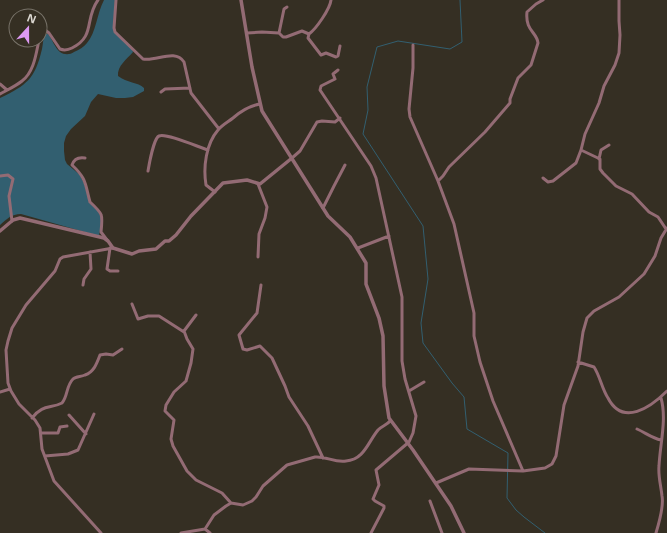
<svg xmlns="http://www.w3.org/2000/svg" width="667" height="533" viewBox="0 0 667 533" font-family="'Noto Sans',sans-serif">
<rect width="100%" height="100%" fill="#352f23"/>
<path fill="#325f70" d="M104,0H115L113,28L132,49L133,52C127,59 117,66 118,76C127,83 138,82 144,88V91L133,97L125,98H116L98,94L91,102L85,116L71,129L66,136L64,143V151L65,160L67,164L80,175L84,183L89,200L97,209L102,219L99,236L21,214C11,214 7,219 0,225V98C27,85 35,79 42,49C43,44 43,39 45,34H48C52,39 55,48 60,52C64,55 70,55 74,52C79,50 84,47 87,43C96,33 97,13 104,0Z"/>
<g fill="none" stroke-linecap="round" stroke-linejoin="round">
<path stroke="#325f70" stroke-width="1" d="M460,0L462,42L450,49L398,41L377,47L367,87L368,110L363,134L423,226L428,279L421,323L423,343L452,383L464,397L467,429L508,453L507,498L516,510L524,517L545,533"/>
<path stroke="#936b74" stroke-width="3" d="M116,0L114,28L115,32L143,59C156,62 175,48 184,62L191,93L219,129
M247,33L262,32L279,33L283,37H286L302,31L309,34L308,38L321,55L326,53L336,57L338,56L340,46
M279,33L284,9L287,7
M309,34C316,29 330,9 331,0
M40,37L41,33L45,30L49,33L60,49C65,51 68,50 72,48C96,36 84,19 98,0
M413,45V68L409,109L410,117L438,181L454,224L474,313V336L480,362L493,401L523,471
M338,70L333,74L335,79L321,86L320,90L371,166L376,178L402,297V361L405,379L416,416L413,433L409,442L376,470L379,485L373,499L375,501L384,506V508L371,533
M0,84L7,90
M161,92L165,89L190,88
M0,94C7,90 16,86 22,81C34,72 36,54 39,40
M581,150L600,159V169L603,173L616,186L632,194L649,212L658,217L666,229
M85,158C79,157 74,159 72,165C87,179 85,184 90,202C103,214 103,214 101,232L107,240
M292,158L300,151L317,122L322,121L335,122L340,118
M599,159L601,150L609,145
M148,171C149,165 154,138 159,136C167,133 198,147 208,150
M0,176L8,175L13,179L9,196L12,221
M543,178L548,182L553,181L576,163L581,150L585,134L599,103L604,86L615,65L619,53L620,35L619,21V0
M438,181L443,176L449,167L485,132L510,103V99L518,78L531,65L538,43C537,32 525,31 527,12L536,4L543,0
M215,192L206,185C203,167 206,144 218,130C222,125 228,122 233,118C241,111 249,106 260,104
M323,208L334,186L345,165
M110,248L107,269L110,271H118
M358,248L389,236
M258,257L259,234L265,218L267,207L258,184
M83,285L84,279L91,269L90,252
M261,285L257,313L239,335L243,349L247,350L260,346L272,358L285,386L289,397L308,426L323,458
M132,304L138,319L148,316H159L184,332
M196,315L184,331L187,339L193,349L191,363L186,381L174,392L166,405L165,411L174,420L171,439L173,446L187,471L196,480L222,493L231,503
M578,362L594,367C600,376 602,389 608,398C623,427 651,407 667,391
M409,391L424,382
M0,392L10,389
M69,415L86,434
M32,418C43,404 50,409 62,403C68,396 66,386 73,379C76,376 81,377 85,375C94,372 97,363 100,355L106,354L113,355L122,349
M637,429C646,433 652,438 661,440
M41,433H58L60,427L67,426
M45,456L68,454L78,450L94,414
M436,483L469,469L523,471L545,468L552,464L556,456L564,405L578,366L583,332L587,318L594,311L619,297L644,274L655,256L661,238L667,228
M430,501L442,533
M205,529L210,533
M101,533L54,481L42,449L40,428L35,420L19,404L11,391L8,383L6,350L8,341L12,328L26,305L55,271L60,259L63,257L113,248
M181,533L205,529L214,515L226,506L231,503L243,505L252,501L256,497L263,486L287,465L315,457C326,456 335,463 346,461C364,460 368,442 378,430C382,426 387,425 390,421
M656,533C659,523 664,506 662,496C661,486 658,476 659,466C660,444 667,419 661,398"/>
<path stroke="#936b74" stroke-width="3.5" d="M241,0L252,67L262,111L328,216L350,237L366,263V284L379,318L383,336L384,386L389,418L413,450L451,506L464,533
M0,231L13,220L20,218L104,238L108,241L113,248L132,254L139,251L156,249L165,241H169L176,235L191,216L223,183L247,180L260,184L292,158"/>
</g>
<g transform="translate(28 28) rotate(21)"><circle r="19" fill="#352f23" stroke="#787369"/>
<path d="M0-3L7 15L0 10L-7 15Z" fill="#dd99f3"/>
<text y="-6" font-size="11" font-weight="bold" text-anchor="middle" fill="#dcd8d1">N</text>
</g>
</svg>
